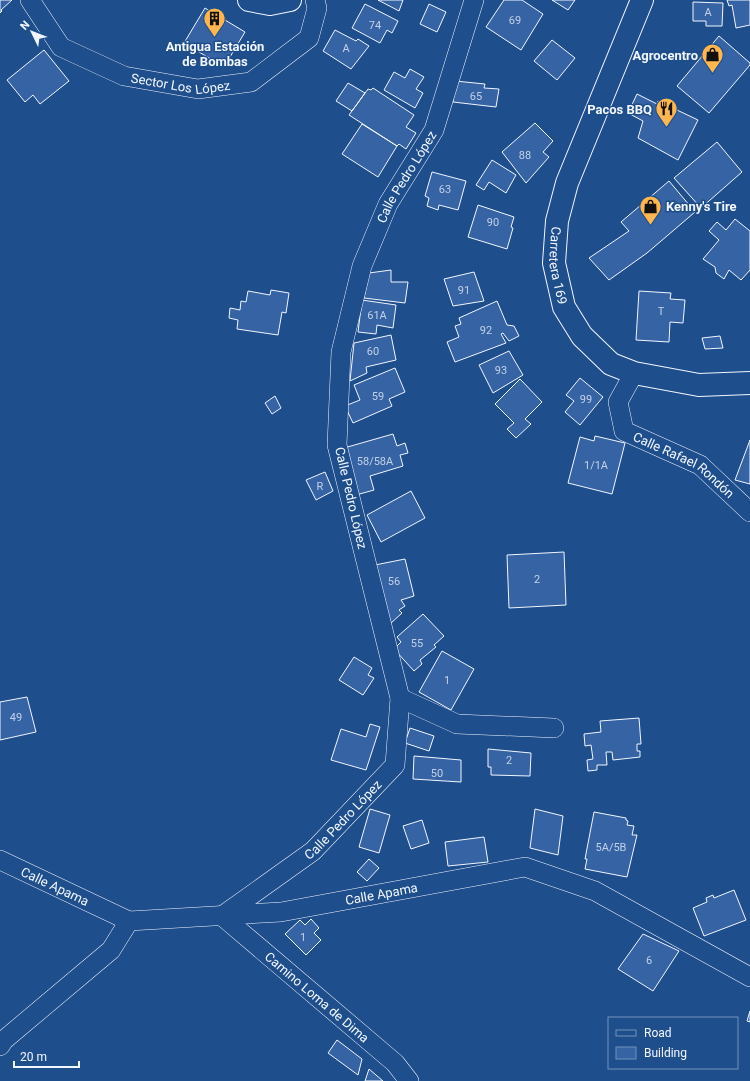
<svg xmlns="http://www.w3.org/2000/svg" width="750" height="1081" viewBox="0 0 750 1081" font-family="Roboto,sans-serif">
<rect width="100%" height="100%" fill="#1f4e8c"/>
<path fill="#3563a3" stroke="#f2f6ff" d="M0,0H12L1,10L2,11L0,13Z
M378,0H403L399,11Z
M504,0H522L543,14L521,50L486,27Z
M552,0H575L568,10Z
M727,0H750V25L736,28L732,5L729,6Z
M693,2L723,3L722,26H706V21H693Z
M365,4L398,21L392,33L387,30L380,43L352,28Z
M429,4L446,12L437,32L420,24Z
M205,8L245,32L224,67L184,43Z
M335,30L356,41L358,39L369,46L351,69L323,51Z
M719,36L750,63V65L709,113L677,86Z
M552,40L575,58L557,80L534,61Z
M44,50L69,81L40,104L33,95L25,102L7,80Z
M410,69L424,77L416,89L423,93L415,108L384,90L394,72L405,78Z
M455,81L485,84L484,88L499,89L496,107L453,102Z
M348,83L365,93L352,111L336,101Z
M373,88L414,115L406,127L416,133L406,149L399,144L397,146L349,115L368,89L371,90Z
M637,94L657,104L658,101L698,120L678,160L638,138L643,121L628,113Z
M535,123L553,141L543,152L549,157L526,183L502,152Z
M362,124L397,146L378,177L342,154Z
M717,142L742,172L701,208L674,178Z
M492,160L516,175L506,193L489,182L484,190L476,185Z
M432,172L466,181L458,210L439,205L438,210L427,206L429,198L425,196Z
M669,181L695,212L647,253L609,280L589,258L629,231L621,222Z
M478,205L514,217L511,227L513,228L507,249L468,237Z
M735,219L750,231V270L741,280L729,270L724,279L716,273L715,267L703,259L719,240L709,231L717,222L726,230Z
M391,270V282H408L405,303L364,298L369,273Z
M474,272L484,301L453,306L444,279Z
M271,290L289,293L286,313L282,312L278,335L237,329L238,320L229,318L230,308L240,310L241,301L246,302L248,291L270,295Z
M639,291L671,293L670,299L685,300L683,323L670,322L669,342L636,340Z
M362,300L396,305L393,328L377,325L376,334L358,332Z
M497,301L507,325L514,326L519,336L509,341L503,333L501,334L506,343L455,362L447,342L459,337L455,326L461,324L459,318Z
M391,335L396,360L366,367L367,373L350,381L354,343Z
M720,336L723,348L705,349L702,338Z
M509,351L523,375L493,393L479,365Z
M395,368L405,392L389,399L392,406L353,423L345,406L360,400L354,385Z
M580,378L603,397L580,425L565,412L574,401L566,395Z
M520,379L542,402L525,419L531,424L516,438L507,429L514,423L495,404Z
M275,396L281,408L272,414L265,403Z
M393,434L397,446L405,443L408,453L400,455L403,466L370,476L374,490L356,495L344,448Z
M595,436L625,443L612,494L568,483L580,437L594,441Z
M750,440V484L735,480Z
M325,472L333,491L316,500L306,480Z
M411,491L425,518L381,542L367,515Z
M564,552L566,605L509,608L507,555Z
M405,559L414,596L401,600L405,606L399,610L402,613L390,624L375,565Z
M423,614L444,636L434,645L436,647L420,660L422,664L414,671L394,649L401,642L397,637Z
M442,651L474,669L451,710L419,692Z
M354,657L372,668L368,675L374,678L363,695L339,680Z
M27,697L36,732L0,740V702Z
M639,718L641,744H637V751H640V757L613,760L612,752H606L607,765H597V770L588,771L587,760L593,759L591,745L585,746L584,734L601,732L600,721Z
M370,724L380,727L366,770L331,760L341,729L366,737Z
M410,728L434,736L429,751L405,743Z
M488,749L531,753L530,776L491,775V767H488Z
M414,756L461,760V782L413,779Z
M370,809L390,815L379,853L359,847Z
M535,809L563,816L558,855L530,848Z
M594,812L626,818V820L628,821L627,825L634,826L632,835H637L627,877L585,869L587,859H585Z
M422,820L429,843L411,849L403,826Z
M484,837L488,862L448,866L445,842Z
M369,859L379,868L367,881L357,872Z
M734,890L746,920L704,936L693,908L707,902L706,898L713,895L714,898Z
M311,919L319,928L314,933L321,940L306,955L285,934L300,920L305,925Z
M643,934L679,951L653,991L618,969Z
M750,1011V1022L747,1021Z
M337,1040L362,1059L358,1075L328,1053Z
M369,1069L383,1081H365Z"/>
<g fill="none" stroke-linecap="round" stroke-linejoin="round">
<defs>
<g id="minor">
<path id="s1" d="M30,0L61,47L124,76L198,89L251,82L309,38L317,8L315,0"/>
<path id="s2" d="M634,373L618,402L624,431L700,465L750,512"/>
<path d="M400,698L457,724L554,728"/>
<path id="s3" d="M0,860L129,921L281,912L525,867L595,891L750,977"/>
<path id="s4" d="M222,916L313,851L395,765L400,698L337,445L341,352L362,266L388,204L434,130L474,0"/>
<path id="s5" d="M222,916L395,1063L409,1081"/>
<path d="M0,1046L4,1040L111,950L129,921"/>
</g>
<g id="tertiary">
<path d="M249,0L270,4L290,0"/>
<path id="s6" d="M642,0L567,183L557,221L554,263L564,307L582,336L611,364L634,373L699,385L750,383"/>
</g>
</defs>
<use href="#minor" stroke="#f2f6ff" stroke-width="20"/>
<use href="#tertiary" stroke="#f2f6ff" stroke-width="24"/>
<use href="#minor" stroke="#1f4e8c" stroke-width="19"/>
<use href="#tertiary" stroke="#1f4e8c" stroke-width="22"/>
</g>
<defs>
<symbol id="building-pin" viewBox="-11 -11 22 30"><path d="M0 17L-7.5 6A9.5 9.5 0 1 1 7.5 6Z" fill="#ffb74d" stroke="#1f4e8c"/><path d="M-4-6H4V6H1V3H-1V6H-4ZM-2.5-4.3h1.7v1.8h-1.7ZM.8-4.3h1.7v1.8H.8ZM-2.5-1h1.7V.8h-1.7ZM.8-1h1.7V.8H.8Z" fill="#111"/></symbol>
<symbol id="shop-pin" viewBox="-11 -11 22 30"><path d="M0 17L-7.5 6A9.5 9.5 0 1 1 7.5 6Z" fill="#ffb74d" stroke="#1f4e8c"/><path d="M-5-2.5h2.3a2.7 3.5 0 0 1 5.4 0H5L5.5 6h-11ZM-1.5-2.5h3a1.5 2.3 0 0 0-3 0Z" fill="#111"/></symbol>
<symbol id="restaurant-pin" viewBox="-11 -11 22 30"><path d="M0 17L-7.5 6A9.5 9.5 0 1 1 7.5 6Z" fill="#ffb74d" stroke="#1f4e8c"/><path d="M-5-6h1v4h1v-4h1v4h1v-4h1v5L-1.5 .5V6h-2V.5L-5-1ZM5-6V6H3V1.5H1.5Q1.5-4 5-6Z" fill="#111"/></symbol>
</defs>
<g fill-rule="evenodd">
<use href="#building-pin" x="202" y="6" width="25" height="34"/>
<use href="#shop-pin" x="700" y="42" width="25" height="34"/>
<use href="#restaurant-pin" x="654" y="96" width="25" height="34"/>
<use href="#shop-pin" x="638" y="194" width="25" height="34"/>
</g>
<g text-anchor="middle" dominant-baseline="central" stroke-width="3" stroke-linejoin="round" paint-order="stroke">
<g font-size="11" fill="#c3d1e8">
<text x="708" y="12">A</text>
<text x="515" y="20">69</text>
<text x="375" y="25">74</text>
<text x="346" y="48">A</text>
<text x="476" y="96">65</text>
<text x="525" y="155">88</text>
<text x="445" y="189">63</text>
<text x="493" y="222">90</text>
<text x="464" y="290">91</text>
<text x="661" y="311">T</text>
<text x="377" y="315">61A</text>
<text x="486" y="330">92</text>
<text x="373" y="351">60</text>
<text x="501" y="370">93</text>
<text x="378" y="396">59</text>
<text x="586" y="399">99</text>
<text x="375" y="461">58/58A</text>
<text x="596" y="465">1/1A</text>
<text x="320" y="486">R</text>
<text x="537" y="579">2</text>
<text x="394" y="581">56</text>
<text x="417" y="643">55</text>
<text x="447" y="680">1</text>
<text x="16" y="717">49</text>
<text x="509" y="760">2</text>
<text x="437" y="773">50</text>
<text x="611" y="847">5A/5B</text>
<text x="303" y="937">1</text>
<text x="649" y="960">6</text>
</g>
<g font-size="13" font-weight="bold" fill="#f2f6ff" stroke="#1f4e8c" text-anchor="end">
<text x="215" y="46" text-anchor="middle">Antigua Estación<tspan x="215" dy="15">de Bombas</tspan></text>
<text x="698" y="55">Agrocentro</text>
<text x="652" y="109">Pacos BBQ</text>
<text x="666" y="206" text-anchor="start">Kenny's Tire</text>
</g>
<g font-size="13" fill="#f2f6ff" stroke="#1f4e8c">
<text stroke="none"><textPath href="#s1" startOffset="183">Sector Los López</textPath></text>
<text stroke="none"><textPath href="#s4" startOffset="840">Calle Pedro López</textPath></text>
<text stroke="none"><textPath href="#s6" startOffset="282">Carretera 169</textPath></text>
<text stroke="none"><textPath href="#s2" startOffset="132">Calle Rafael Rondón</textPath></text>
<text transform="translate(351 498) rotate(77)">Calle Pedro López</text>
<text stroke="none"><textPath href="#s4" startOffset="155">Calle Pedro López</textPath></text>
<text stroke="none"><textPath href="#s3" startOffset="61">Calle Apama</textPath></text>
<text stroke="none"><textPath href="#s3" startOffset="397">Calle Apama</textPath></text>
<text stroke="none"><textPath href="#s5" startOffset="125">Camino Loma de Dima</textPath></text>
</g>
</g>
<rect x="608" y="1017" width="130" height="52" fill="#1f4e8c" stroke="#7391ba"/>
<rect x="616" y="1030" width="20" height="6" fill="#1f4e8c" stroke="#7391ba"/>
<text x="644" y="1037" font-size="12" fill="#f2f6ff">Road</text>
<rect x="616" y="1047" width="20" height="12" fill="#3563a3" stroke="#7391ba"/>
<text x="644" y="1057" font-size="12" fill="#f2f6ff">Building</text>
<g transform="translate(32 32) rotate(313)" stroke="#1f4e8c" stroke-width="3" paint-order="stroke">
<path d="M0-3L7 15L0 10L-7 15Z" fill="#f2f6ff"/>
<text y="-6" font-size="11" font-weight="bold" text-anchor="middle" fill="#f2f6ff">N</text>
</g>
<path d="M14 1061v6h65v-6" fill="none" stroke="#f2f6ff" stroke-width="2"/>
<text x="20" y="1061" font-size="12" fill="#f2f6ff" stroke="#1f4e8c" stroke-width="3" paint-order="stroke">20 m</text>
</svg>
